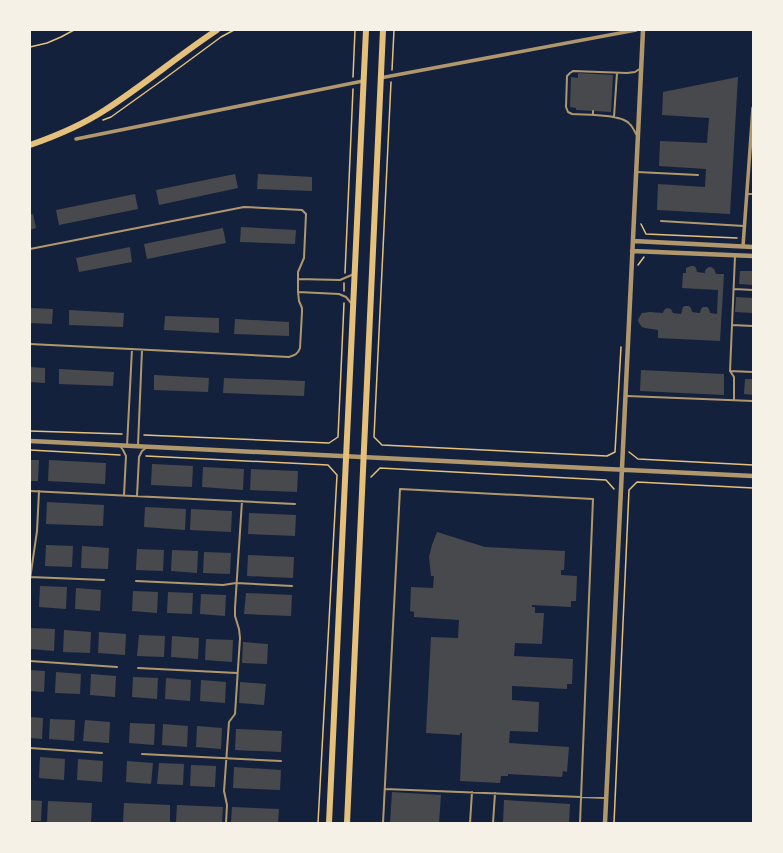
<svg xmlns="http://www.w3.org/2000/svg" width="783" height="853" viewBox="0 0 783 853" font-family="Commissioner,sans-serif">
<rect width="100%" height="100%" fill="#14213d"/>
<path fill="#48494c" d="M578,73L613,75L611,112L576,110V108L570,107L571,77L578,78Z
M738,77L730,214L657,210L658,184L705,187L706,169L659,166L660,141L707,143L709,118L662,115L663,92Z
M235,174L238,188L159,205L156,190Z
M258,174L312,177V191L257,189Z
M135,194L138,209L59,225L56,210Z
M33,214L36,228L30,230V215Z
M241,227L296,230L295,244L240,242Z
M223,228L226,243L147,259L144,244Z
M130,247L132,262L79,272L76,258Z
M691,266H694L696,268L697,272L705,273V271L706,269L709,267H711L714,269L716,274H724L720,341L658,338V330L645,328L642,327L639,323L638,320L640,316L642,313L650,312L663,313L664,310L667,308L671,309L673,313L681,314L683,307L685,306H689L691,308L692,312L700,313L701,309L703,307H707L709,309L710,313L717,314L718,290L682,288L683,273H686V268Z
M740,271H753V285L739,284Z
M736,297L753,298V313L735,312Z
M30,308L53,309L52,324L30,323Z
M69,310L124,313L123,327L69,325Z
M165,316L219,318V333L164,330Z
M235,319L289,322V336L234,334Z
M30,367L45,368V383L30,382Z
M59,369L114,372L113,386L59,384Z
M641,370L724,374V395L640,391Z
M154,375L209,378L208,392L154,390Z
M224,378L305,381L304,396L223,393Z
M745,379H753V395L744,394Z
M30,460H39L38,481H30Z
M49,460L106,463L105,484L48,481Z
M152,464L193,466L192,487L151,485Z
M203,467L244,469L243,490L202,487Z
M251,469L298,471L297,492L250,490Z
M47,502L104,505L103,526L46,524Z
M145,507L186,509L185,530L144,527Z
M191,509L232,511L231,532L190,530Z
M249,513L296,515L295,536L248,534Z
M437,532L485,547L565,551L564,570H561V575L577,576L576,601H571V607L532,605V607H535V613H544L542,644L515,643L514,656L573,659L572,684H567V689L512,686V700L539,702L538,732L510,731L509,743L569,747L567,772L563,771L562,777L508,774V776H501L500,783L460,781L462,733H460V735L426,733L431,637L458,638L459,620L414,617V612L410,611L411,587L433,588L434,576H431L429,557L432,545Z
M46,545L73,546L72,567L45,566Z
M82,546L109,548L108,569L81,568Z
M137,549L164,550L163,571L136,570Z
M172,550L198,551L197,573L171,571Z
M204,552L231,553L230,574L203,573Z
M248,555L294,557L293,578L247,576Z
M40,586L67,587L66,609L39,607Z
M76,588L101,590L100,611L75,609Z
M133,591L158,592L157,613L132,611Z
M168,592L193,593L192,614L167,613Z
M246,593L292,595L291,616L244,614Z
M201,594L226,595L225,616L200,614Z
M30,628L55,629L54,651L30,649Z
M64,630L91,632L90,653L63,652Z
M99,632L126,634L125,655L98,653Z
M139,635L165,636L164,657L137,656Z
M172,636L199,638L198,659L171,657Z
M206,639L233,640L232,662L205,660Z
M243,642L268,644L267,664L242,663Z
M30,670L45,671L44,692L30,691Z
M56,672L81,674L80,694L55,693Z
M91,674L116,676L115,697L90,695Z
M133,677L158,678L157,699L132,697Z
M166,678L191,680L190,701L165,699Z
M201,680L226,682L225,703L200,701Z
M240,682L266,684L264,705L239,703Z
M30,717L43,718L42,739L30,738Z
M50,719L75,720L74,741L49,739Z
M85,720L110,722L109,743L83,741Z
M130,723L155,724L154,745L129,743Z
M163,724L188,726L187,747L162,745Z
M197,726L222,728L221,749L196,747Z
M236,729L282,731L281,752L235,750Z
M40,757L65,759L64,780L39,778Z
M78,759L103,761L102,782L77,780Z
M127,761L153,763L151,784L126,782Z
M159,763L184,764L183,785L157,784Z
M191,765L216,766L215,787L190,786Z
M234,767L281,770L280,790L233,788Z
M392,792L441,795L439,823H390Z
M30,800L42,801L41,821H30Z
M504,800L570,804L569,823H503Z
M48,801L92,803L91,823L47,822Z
M124,803L170,805V823H123Z
M177,805L223,807L222,823H176Z
M232,807L279,809L278,823H231Z"/>
<g fill="none" stroke-linecap="round" stroke-linejoin="round">
<path stroke="#e5c07b" stroke-width="1.5" d="M30,47L47,43L61,37L74,30
M392,70L394,30
M353,77L355,30
M391,82L374,437L382,445L607,456L615,452L621,347
M103,120L111,117L164,79L221,37L234,30
M641,224L646,234L737,238
M638,265L644,257
M345,273L353,89
M344,291V283
M30,431L122,434
M144,435L329,443L338,437L344,303
M30,450L120,455
M629,452L638,459L753,465
M146,456L328,465L337,475L318,823
M371,477L380,468L606,480L614,489
M614,823L629,490L637,482L753,488"/>
<path stroke="#b1986c" stroke-width="2" d="M593,115V111
M614,117L617,73
M636,134C633,128 630,122 624,120C611,114 587,115 572,114L568,112L566,107L567,76L570,73L573,71L627,73L635,72L641,68
M637,172L698,175
M747,194H753
M661,221L744,226
M30,249L244,207L302,210L306,214L304,258L298,272V292L299,301L302,308V312L300,348C298,354 295,355 289,357L30,344
M735,256L730,371L753,372
M298,279L340,280L354,274
M734,289L753,290
M298,292L339,294L346,297L351,303
M732,325L753,326
M730,371L734,377V400
M627,396L753,401
M138,445L142,350
M120,446L123,450L126,456L124,495
M127,446L132,349
M30,491L295,504
M137,496L139,457L142,451L146,448
M30,577L104,580
M30,579L37,531L39,491
M136,581L223,585L236,583L292,586
M30,661L117,667
M138,668L237,673
M30,748L102,753
M142,754L281,761
M385,789L605,798
M226,823L227,805L224,791L229,722L235,714L240,638L239,629L235,616V608L242,501
M383,823L400,489L593,499L580,823
M470,823L472,792
M493,823L495,793"/>
<path stroke="#b1986c" stroke-width="3.5" d="M380,78L636,30
M76,139L363,81
M743,246L753,108"/>
<path stroke="#b1986c" stroke-width="4.5" d="M633,241L753,247
M632,251L753,256
M30,441L753,476
M605,823L643,30"/>
<path stroke="#e5c07b" stroke-width="6" d="M329,823L366,30
M347,823L383,30"/>
<path stroke="#e5c07b" stroke-width="6" d="M30,145C56,136 82,125 105,110C144,85 179,55 217,30"/>
</g>
<rect width="783" height="853" fill="none" stroke="#f6f1e7" stroke-width="62"/>
</svg>
